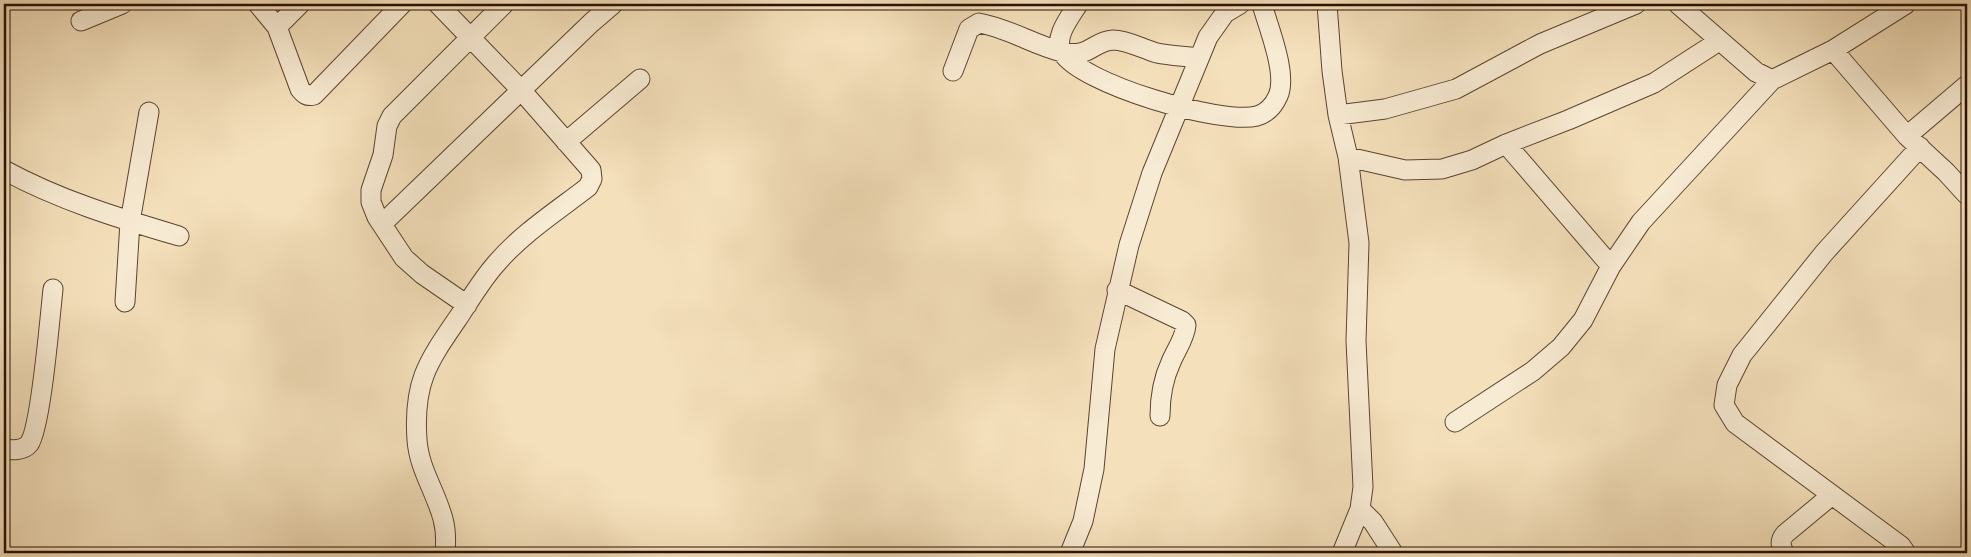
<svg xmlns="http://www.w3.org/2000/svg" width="1971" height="557" viewBox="0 0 1971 557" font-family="'Old Standard TT',serif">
<rect width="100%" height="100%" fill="#f4e0bb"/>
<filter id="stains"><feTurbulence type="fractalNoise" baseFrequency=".004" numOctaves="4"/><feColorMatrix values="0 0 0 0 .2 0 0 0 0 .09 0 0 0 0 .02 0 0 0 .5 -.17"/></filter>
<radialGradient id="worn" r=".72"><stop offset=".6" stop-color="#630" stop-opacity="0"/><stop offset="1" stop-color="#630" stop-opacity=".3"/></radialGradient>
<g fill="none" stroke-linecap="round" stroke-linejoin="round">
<defs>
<path id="minor" d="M258,4L277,27L300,89C304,94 307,97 314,95L402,4
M438,4L521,90L591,170L592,179L588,187C557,211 521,234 495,265C481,281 470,300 458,318C427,363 413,383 417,440C419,469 436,492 443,519C446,530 446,542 445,553
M1078,4C1071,16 1053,37 1062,52C1081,84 1221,125 1257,116C1267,113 1274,105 1278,96C1288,74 1268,27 1262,4
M1327,4L1332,71L1338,115L1348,157L1359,243L1356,341L1363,487L1360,509L1342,553
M1678,4L1756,72L1772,80L1833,50L1906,4
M81,21L122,4
M277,27L300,4
M1833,50L1907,136L1946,172L1967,195
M953,71L969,29L979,23C1008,28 1034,45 1062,52C1089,59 1093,41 1113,40C1127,40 1143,49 1157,53C1171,56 1185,56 1199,58
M1338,115L1385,109L1456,89L1540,44L1636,4
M1907,136L1967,85
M566,142L640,79
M1506,144L1611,266
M1348,157L1405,170L1442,169L1472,160L1506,144L1568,120L1654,83L1719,41
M4,170C59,200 118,218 179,236
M382,224L591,23L613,4
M1117,290L1182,321L1186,325C1185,338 1176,350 1171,362C1163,379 1160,397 1160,416
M125,302L130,222L149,112
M467,305L422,274L404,258L377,217L371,202V190L383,155L387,126L392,116L504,4
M1455,422L1533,371L1561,347L1583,320L1611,266L1641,222L1772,80
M4,449C12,450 23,451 29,444C41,428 50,316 53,289
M1360,509L1373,522L1393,553
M1070,553L1083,521L1094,469L1105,349L1129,245L1152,173L1208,37L1225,13L1240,4
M1784,553C1781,546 1779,541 1785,534L1832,495
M1906,553L1901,546L1735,423L1724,405L1727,385L1742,355L1824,253L1920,147"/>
</defs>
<use href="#minor" stroke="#5b442f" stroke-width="21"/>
<use href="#minor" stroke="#f8ebd3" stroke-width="19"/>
</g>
<rect width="1971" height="557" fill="none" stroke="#f4e0bb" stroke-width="20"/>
<rect x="5" y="5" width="1961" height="547" fill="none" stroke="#281000" stroke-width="2.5"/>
<rect x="10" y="10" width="1951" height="537" fill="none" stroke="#281000"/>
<rect width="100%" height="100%" filter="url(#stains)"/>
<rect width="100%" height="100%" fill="url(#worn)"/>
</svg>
